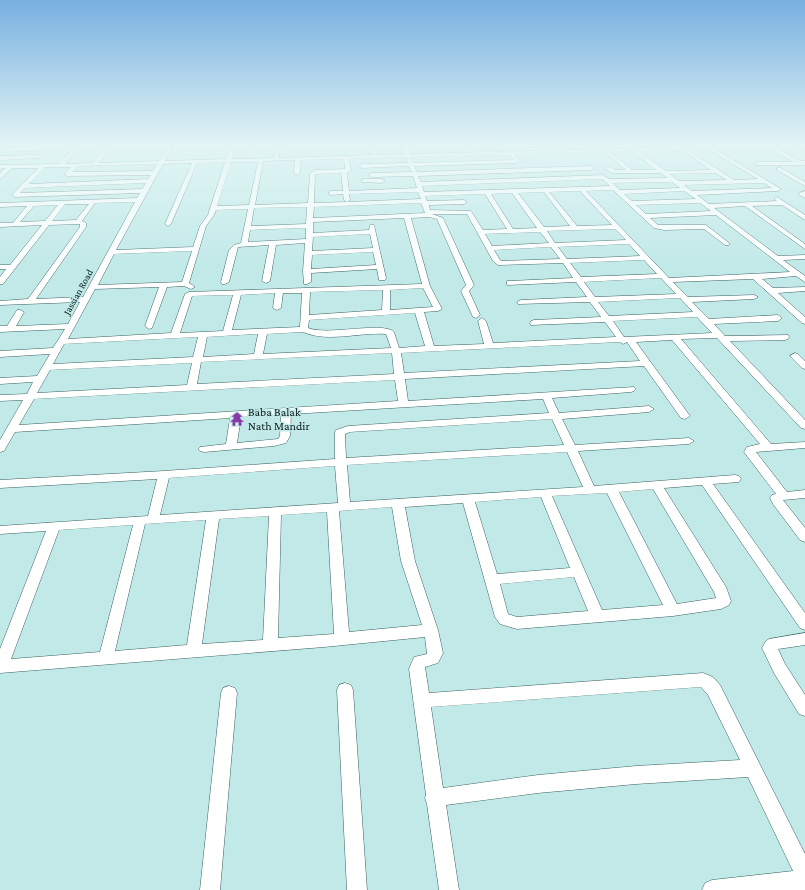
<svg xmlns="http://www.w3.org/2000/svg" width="805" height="890" viewBox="0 0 805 890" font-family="'Crimson Pro',serif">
<rect width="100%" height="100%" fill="#c0e9e8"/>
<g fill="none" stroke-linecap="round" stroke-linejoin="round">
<defs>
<path id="minor" d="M77,144H82L65,164L93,163L108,144H113L99,163L159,161L167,149H137L139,144H144L143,146L174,144L165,161L226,159L231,146L254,145L235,148L232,159L274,158L276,144H280L279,158L373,155L370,144H375L378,155L405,154L401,144H406L410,154L805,144V146L774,147L801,161H805V165H755V163L757,162H794L767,148L715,149L781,189L778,191L697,195L709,204L777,201L774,199L777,197L805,215V220L782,205L752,206L805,244V249L745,206L714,208L778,256L805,255V259L783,260L805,276V282L796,276L762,279L773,288L805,287V291L778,293L805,317V324L802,323L753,279L673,282L688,297L754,295L758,297L754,299L692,302L709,319L778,315L782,318L778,321L714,324L725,336L788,335L789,337L788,339L785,340L730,341L805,420V429L801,428L717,338L681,339L771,444L805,442V448L756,452L787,492L805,490V498L783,500L805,528V542L800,540L773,504L770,498L772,495L776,494L744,452L747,447L760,444L672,340L636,342L690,416L685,419L681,418L644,366L405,379L408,401L634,387L636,389L634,391L631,392L552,398L559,413L649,406L654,409L649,412L562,419L575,445L689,438L694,441L689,444L578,451L594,486L735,475L739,476L741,479L739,482L713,484L805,613V630L800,628L702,485L664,488L726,587L731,601L729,605L721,609L673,616L517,629L500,624L495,617L463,503L405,507L415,561L438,630L443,653L438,663L425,667L429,693L703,673L713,677L720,685L805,854V890H702L705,883L712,880L793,871L748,777L636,784L538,793L446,805L459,890H439L427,804L425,798L426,795L409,669L414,657L427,654L425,637L324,647L0,673V649L46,531L0,534V526L148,516L157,479L0,488V480L164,471L335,459V432L336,430L348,426L549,413L543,399L291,414L290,436L286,443L274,446L204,452L200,451L198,449L200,447L226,444L230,418L15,432L4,451L0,452V440L23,400L0,401V395L27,394L33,382L0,384V378L37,376L50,354L0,357V351L53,348L65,329L0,332V326H7L17,310H20L24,312L16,326L68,324L80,302L0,305V301L28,299L80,227V224L49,225L3,284H0V277L6,269H0V265H10L42,225L0,227V223H13L27,206L0,207V203L137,198L140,193L15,197L12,195L13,194L38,168H12L0,179V174L5,168L0,169V165L59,164ZM708,149L758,179L734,180L688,150ZM681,150L711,170L666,171L639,151ZM632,151L656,170H632L611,152ZM605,152L626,170H615L610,167H606V169L612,173H661L668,178L609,179L603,175L421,182L418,176L591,170L594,168L591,166L417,172L414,166L517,163L520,161L515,154ZM510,155L513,160L413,163L411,157ZM406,157L408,163L362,164L359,166L362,168L409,166L412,172L372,173L369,175L372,177L413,176L417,188L349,191L347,173L351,171L349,159ZM344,159L345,169L315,170L310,174L308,203L255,205L263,161L295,160L294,173L297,175L300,173L301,160ZM225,162L208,215L200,226L193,247L116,250L163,164L192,163L165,224L168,226L171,224L197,163ZM231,162H258L249,205L217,206ZM157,164L153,171L72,172L78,166ZM45,167H71L64,174L67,176L151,175L148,179L29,184ZM341,173L343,191H331L328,193L331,195L343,194L344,200L347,202L314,203L315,175L317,174ZM715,173L727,180L679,181L670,174ZM602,179L610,186L424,192L422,186ZM672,182L680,188L620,190L612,183ZM146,183L142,189L20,193L25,188ZM764,183L772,188L692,191L684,185ZM613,190L654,228L664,230L704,229L725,245H729V243L706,225H658L650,218L716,215L790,272L669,278L586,191ZM580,191L612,225L577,226L549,192ZM684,191L696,199L632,201L624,194ZM418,192L421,199L347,202L350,200L349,194ZM544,192L570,226L544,227L518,193ZM512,193L537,228L513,229L491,194ZM485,194L507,229L483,230L471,211L430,210L429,205L464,204L467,202L464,200L427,201L425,196ZM135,202L83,297L36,299L86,227V223L82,221L95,203ZM421,203L425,213L313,218L314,207ZM700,203L711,211L646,214L636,205ZM65,204H89L76,220L52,221ZM58,205L45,221L20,222L34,206ZM307,207L306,224L251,226L254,208ZM248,209L241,243L234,245L229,250L221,282L222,284H225L229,282L238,247L269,245L262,281L266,283L270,281L276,245L305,243L303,271L304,284H307L311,282V273L377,269L379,280H385L386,278L374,225H370L369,230L313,233V222L404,218L422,284L189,292L185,294L171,333L68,339L95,289L159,287L145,326L149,329L152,328L167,287L184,286L191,289L195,287L189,283L206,226L214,215L216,210ZM432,214H467L493,261L498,265L563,263L573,278L510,281H507V285L576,282L587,297L521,300L517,302L518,304L590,302L601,317L534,320L531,321L530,323L531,325L605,322L616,337L493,343L486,321L482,318L478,321L484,344L434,346L424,312L438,311L442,309L430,286L411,218L429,217L437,219L466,285L461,291L473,317L476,318L480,315L469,291L474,285L443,218ZM306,228V239L248,242L250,230ZM615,229L626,240L555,243L547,231ZM540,232L549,243L492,246L485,234ZM370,234L373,248L312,251L313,237ZM629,244L640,256L567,259L558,247ZM551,247L560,259L502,261L500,260L494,250ZM192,251L182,282L98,285L114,254ZM373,252L376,265L311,269L312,255ZM644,260L657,274L581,277L570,263ZM661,278L676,294L595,297L584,282ZM423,288L433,307L390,310V290ZM383,290L382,310L309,315L310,292ZM275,293L273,308L277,310L281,308L283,293H302L300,327L232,330L241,295ZM233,295L223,331L180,333L192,296ZM680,298L693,312L609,316L598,302ZM415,313L425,346L399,348L394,332C383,321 328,336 308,328L309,320ZM697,317L712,333L624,337L613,321ZM303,332C328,343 359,332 386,334L391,348L263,354L267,334ZM258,334L254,354L203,357L207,337ZM198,337L193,357L53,364L64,344ZM620,342L623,344L627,342L640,361L404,373L401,353ZM392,353L394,374L197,384L201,362ZM192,363L187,385L37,393L50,370ZM395,380L398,401L19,425L34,399ZM281,415L280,436L278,439L237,443L241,417ZM552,419L564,445L346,458L345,434L350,432ZM567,452L583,487L350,502L347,465ZM335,466L338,503L160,515L169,478ZM653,489L714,592L716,598L677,604L619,492ZM607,493L663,605L602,610L552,496ZM541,497L570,568L497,574L475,502ZM392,507L401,561L422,625L349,632L339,511ZM327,512L334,634L278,638L281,515ZM269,516L263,640L202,644L219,519ZM206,520L187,645L115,651L145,524ZM133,525L100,652L11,659L59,530ZM574,577L588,611L517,617L508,614L500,584ZM701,687L708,695L740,760L636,766L538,775L443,788L431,707Z
M201,144H206L201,152L198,150Z
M46,147L49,149L48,150L0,152V148Z
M37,155L39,156V158L0,160V156Z
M777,168H781L805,182V186L777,170Z
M364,179H382L385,181L382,183L362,182V180Z
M805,191V198L798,194L799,193Z
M795,353L798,354L805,361V369L802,368L790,356Z
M805,633V645L778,649L785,664L805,695V716L799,714L774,673L762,648L766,641L769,639Z
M345,683L351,685L353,690L367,890H347L337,690L339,685Z
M229,686L235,688L237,693L220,890H200L221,693L223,688Z"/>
</defs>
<use href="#minor" stroke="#3b6160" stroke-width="1"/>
<use href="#minor" fill="#fff" fill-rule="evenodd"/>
</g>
<linearGradient id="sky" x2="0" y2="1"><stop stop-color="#78b0e0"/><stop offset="0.54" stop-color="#e3f5f5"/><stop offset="1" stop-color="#e3f5f5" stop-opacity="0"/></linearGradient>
<rect width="805" height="269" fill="url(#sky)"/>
<defs>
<symbol id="temple-bare" viewBox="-9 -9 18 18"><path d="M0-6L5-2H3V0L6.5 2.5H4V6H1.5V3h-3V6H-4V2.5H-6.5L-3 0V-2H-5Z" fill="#8939a8" stroke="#c0e9e8" stroke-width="2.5" paint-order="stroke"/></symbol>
</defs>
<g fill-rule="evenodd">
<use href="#temple-bare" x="227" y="409" width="20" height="20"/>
</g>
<g text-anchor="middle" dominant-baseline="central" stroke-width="3" stroke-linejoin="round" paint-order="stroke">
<g font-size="10" fill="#0a1919" stroke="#c0e9e8">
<text transform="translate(78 292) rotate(-61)">Jassian Road</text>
</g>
<g font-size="12" fill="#0a1919" stroke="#c0e9e8" text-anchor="start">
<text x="248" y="412">Baba Balak<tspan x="248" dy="14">Nath Mandir</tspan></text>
</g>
</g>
</svg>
